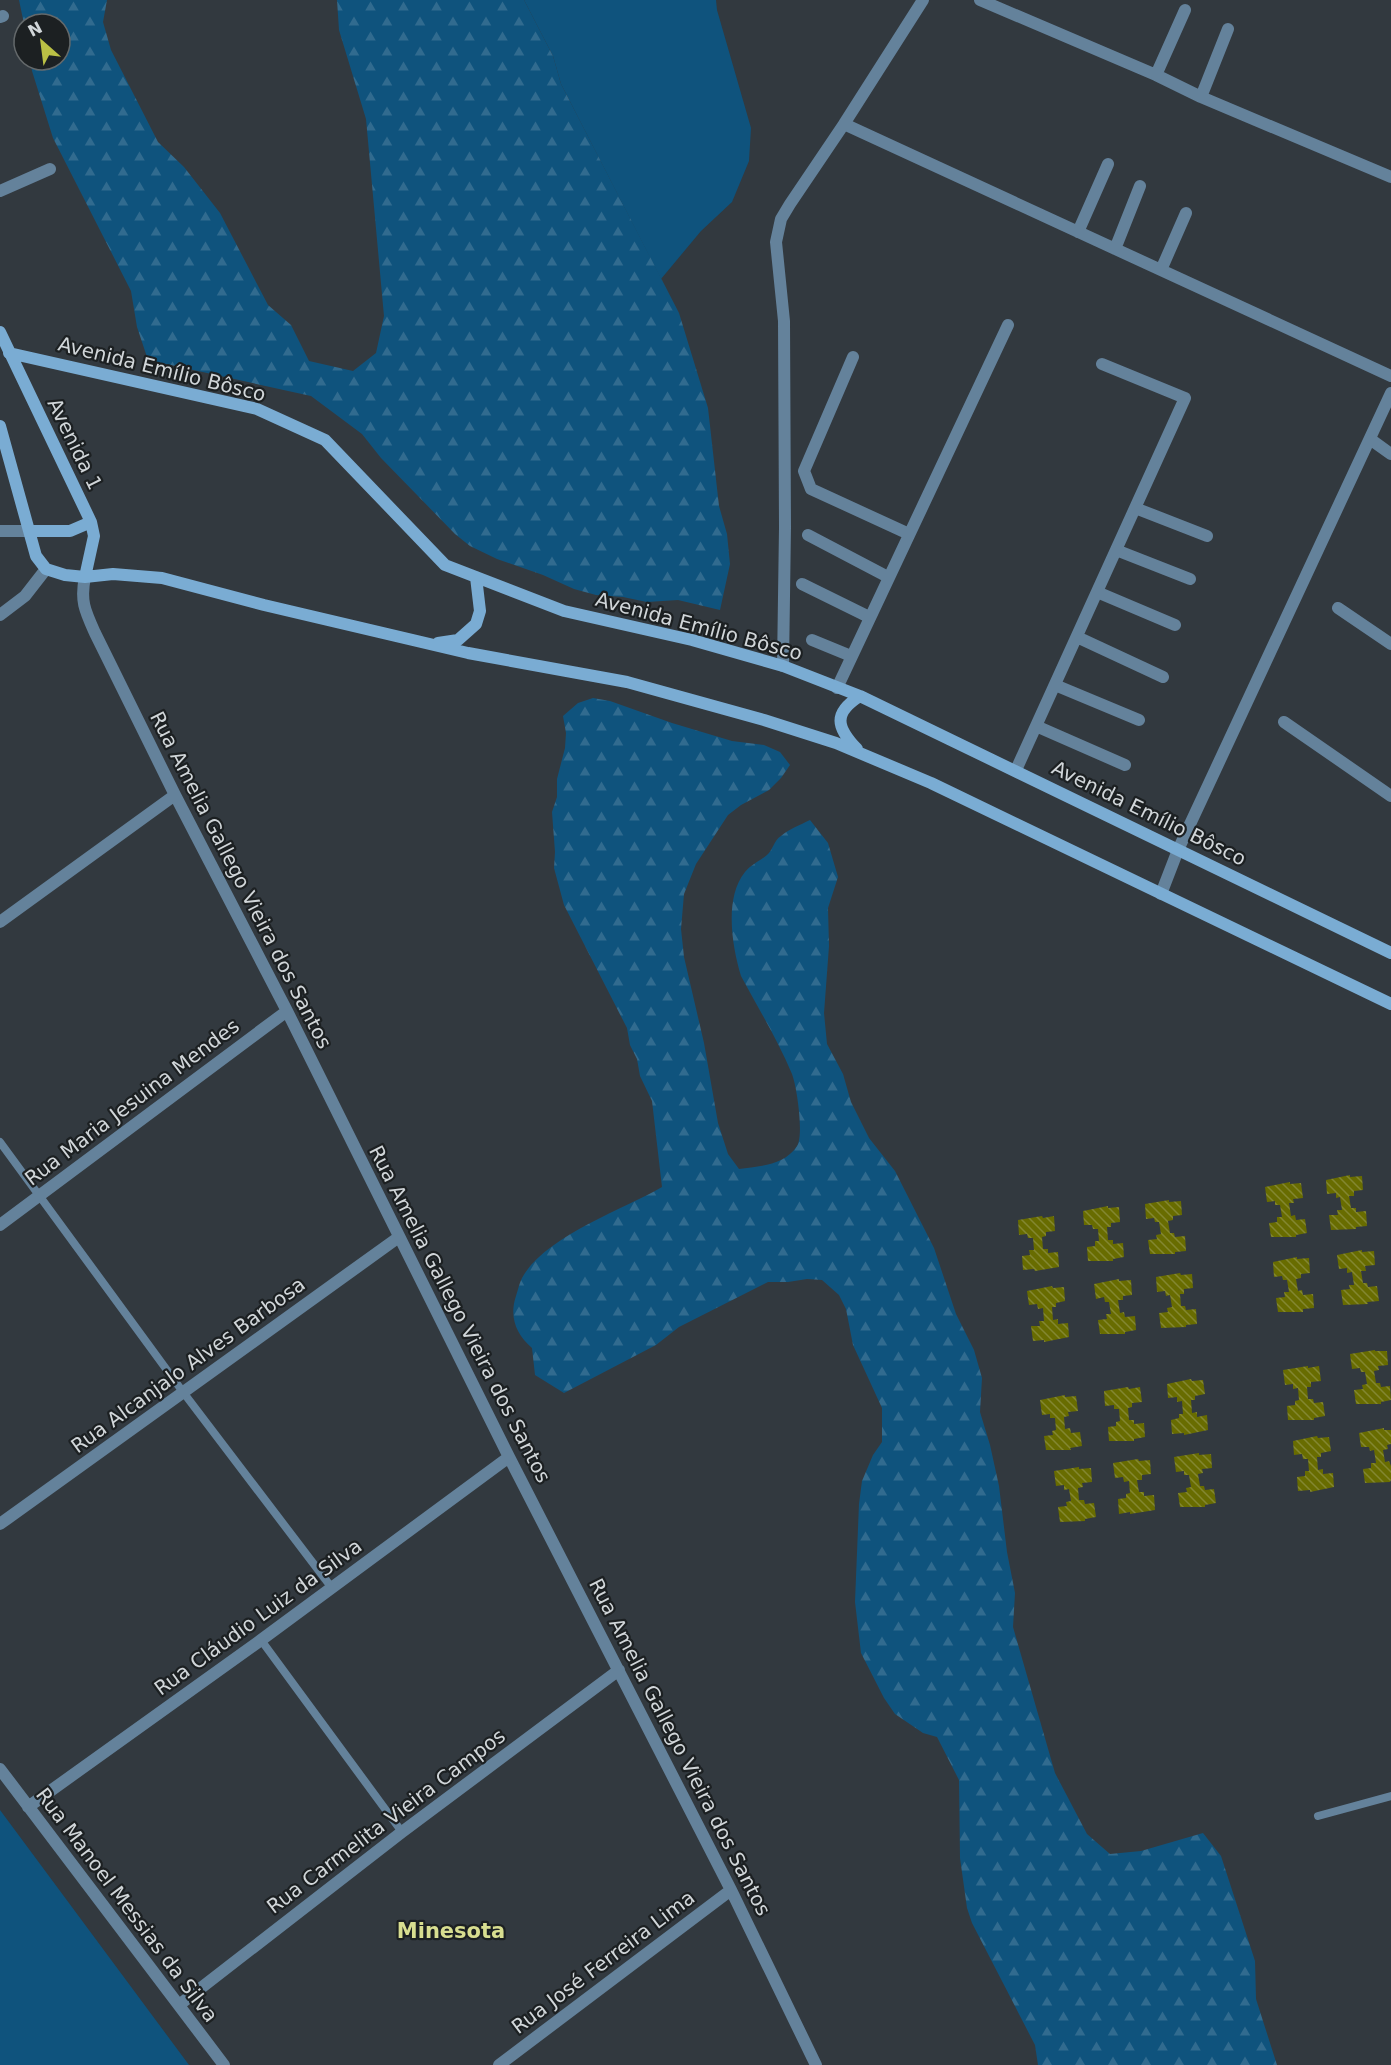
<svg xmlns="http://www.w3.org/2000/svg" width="1391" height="2065" viewBox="0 0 1391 2065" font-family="'DejaVu Sans',sans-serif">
<defs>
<pattern id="forest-firs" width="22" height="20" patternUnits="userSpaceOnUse" patternTransform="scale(1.5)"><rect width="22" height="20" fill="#0f537d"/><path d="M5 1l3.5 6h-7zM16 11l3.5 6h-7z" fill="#316b8f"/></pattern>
<pattern id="building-back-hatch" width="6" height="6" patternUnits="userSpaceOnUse" patternTransform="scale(1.5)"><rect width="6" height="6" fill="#686c00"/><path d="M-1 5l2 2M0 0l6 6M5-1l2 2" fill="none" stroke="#838731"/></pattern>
</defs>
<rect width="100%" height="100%" fill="#32393f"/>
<path fill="#0f537d" d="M524,0H716L717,10L751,128L749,161L732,202L701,231L661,279L561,84L553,56Z
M0,1810L189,2065H0Z"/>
<path fill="url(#forest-firs)" d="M19,0H107L103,22L111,50L158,142L184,167L220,213L268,305L291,325L309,361L353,371L376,353L384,316L366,119L339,30L337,0H524L553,56L561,84L679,313L708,408L719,506L727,534L730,564L720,610L678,600L647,602L623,597L596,595L574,589L543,575L497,559L470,546L455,534L381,458L362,434L311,396L148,360L137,327L131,291L53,138L32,71L31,60H60V24H24Z
M593,698L610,701L672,723L732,741L764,745L780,752L790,765L781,778L769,790L741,805L728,815L696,864L684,894L681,929L684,957L704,1043L718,1123L728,1154L739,1169C759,1166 784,1166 797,1146C804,1135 797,1087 792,1074C778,1040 758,1008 741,976C732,946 724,898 745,872C752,864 760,861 767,855C773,850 774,840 781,836C789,829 800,825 810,820L828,843L838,877L828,908L829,946L824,1013L827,1044L843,1074L851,1102L869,1138L895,1171L934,1248L956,1314L974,1350L982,1378L980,1412L990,1445L999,1486L1007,1552L1015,1593L1013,1627L1055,1773L1087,1834L1110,1854L1141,1851L1203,1833L1221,1856L1255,1961L1256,1999L1277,2065H1038L1035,2045L972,1923L967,1908L960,1858L959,1780L937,1737L923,1733L895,1714L884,1698L861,1653L855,1602L859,1504L862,1481L873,1455L882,1442V1408L853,1345L846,1309L839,1295L822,1280L807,1279L788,1282H768L679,1327L656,1345L564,1393L535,1375L532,1348C516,1334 509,1317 516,1296C518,1290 519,1284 522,1278C544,1237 622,1210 662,1187L652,1101L640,1076L637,1059L630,1045L627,1028L564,905L554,868L555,852L552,812L557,797V779L565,748L566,733L563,716L578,703Z"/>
<path fill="url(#building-back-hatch)" d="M1350,1175V1177L1362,1176L1363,1190L1354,1191V1196H1349L1351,1208H1356V1212L1366,1211L1367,1226L1356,1227V1229L1331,1230L1329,1215H1338L1337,1210H1342L1340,1197L1336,1198V1193L1327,1194L1326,1180Z
M1290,1182V1184L1301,1183L1303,1198L1293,1199L1294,1203H1289L1291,1216L1295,1215L1296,1220L1305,1219L1307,1233L1296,1235V1237H1271L1269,1223L1277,1222V1217H1282L1280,1205H1275V1201L1267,1202L1265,1187Z
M1169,1200V1202L1181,1201L1182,1215L1173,1216V1220L1168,1221L1170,1233H1174L1175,1237L1185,1236L1186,1251L1175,1252V1254H1150L1148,1240L1157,1239L1156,1235L1161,1234L1159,1222H1155L1154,1218L1146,1219L1145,1204Z
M1108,1206V1208L1119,1207L1120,1222L1111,1223V1227H1107L1108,1240H1113V1244L1123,1243L1124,1257L1113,1259V1261H1088L1087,1247L1095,1246V1241H1099L1098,1229H1093L1092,1225H1084L1083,1211Z
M1042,1216L1043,1218L1054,1216L1055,1231L1046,1232V1236L1042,1237L1043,1249H1048V1253L1058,1252L1059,1267L1035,1271L1034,1269L1023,1270L1022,1256L1030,1255L1029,1250H1034L1033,1238H1028L1027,1234L1019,1235L1018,1220Z
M1362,1250V1252L1374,1251L1375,1265L1365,1266L1366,1271H1361L1363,1283H1367L1368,1287L1377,1286L1379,1301L1367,1302L1368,1304L1343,1305L1341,1290L1350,1289L1349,1285H1354L1352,1272L1347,1273V1268L1339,1269L1337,1255Z
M1297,1257V1259L1309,1258L1310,1273L1301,1274V1278L1296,1279L1298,1291L1302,1290L1303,1295L1313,1294L1314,1308L1303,1309V1312H1278L1276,1298L1285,1297L1284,1292H1289L1287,1280H1283L1282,1276L1274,1277L1273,1262Z
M1180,1273L1181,1275L1192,1274L1193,1288L1184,1289V1294H1180L1181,1306H1185L1186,1310L1196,1309L1197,1324L1186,1325V1327L1161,1328L1159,1313L1168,1312L1167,1308L1172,1307L1170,1295L1166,1296L1165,1291L1157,1292L1156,1277Z
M1119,1279V1281L1131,1280L1132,1295L1123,1296V1300H1118L1120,1313L1124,1312L1125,1317L1135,1316L1136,1330L1125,1332V1334H1100L1098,1320L1107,1319L1106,1314H1111L1109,1302H1105L1104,1297L1096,1299L1094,1284Z
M1052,1286L1053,1288L1064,1287L1065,1301L1056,1303V1307H1052L1053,1320L1058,1319V1324L1068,1323L1069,1337L1044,1342V1340L1033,1341L1031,1326H1040L1039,1321H1044L1043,1308L1038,1309L1037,1304L1029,1305L1027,1291Z
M1375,1350V1351H1387L1388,1365L1378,1366L1379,1370L1374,1371L1376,1383H1380L1381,1387L1390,1386L1391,1400L1381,1402V1404H1356L1354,1390L1363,1389L1362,1385L1367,1384L1365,1372H1361L1360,1368L1352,1369L1350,1354Z
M1308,1366V1368L1319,1366L1321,1381L1311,1382V1387H1307L1308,1399H1313L1314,1403L1323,1402L1325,1416L1314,1418V1420H1288L1287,1406L1295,1405V1401L1299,1400L1298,1388L1293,1389V1384L1285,1385L1283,1370Z
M1191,1379L1192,1381L1203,1380L1205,1394L1195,1396V1400H1191L1192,1413L1197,1412V1417L1207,1415L1208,1430L1184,1435V1433L1172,1434L1171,1420L1179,1418V1414H1183L1182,1401L1177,1402V1397L1168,1398L1167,1384Z
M1128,1387L1129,1389L1140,1387L1142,1402L1132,1403V1407L1128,1408L1129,1420H1134V1424L1144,1423L1145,1437L1134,1439V1441H1109L1108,1427L1116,1426V1422L1120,1421L1119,1409H1114V1405L1105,1406L1104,1391Z
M1065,1395V1397L1076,1396L1078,1411L1068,1412L1069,1416L1064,1417L1065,1429L1070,1428L1071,1433L1080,1432L1082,1446L1070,1448L1071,1450H1046L1044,1436L1053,1435L1052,1431L1056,1430L1055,1418H1050V1414L1042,1415L1040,1400Z
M1384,1428V1430H1391V1444L1387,1445L1388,1449L1383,1450L1385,1462L1389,1461L1391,1466V1480L1390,1482L1365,1483L1363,1469L1371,1468V1463H1376L1374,1450L1370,1451L1369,1447H1361L1359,1433Z
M1317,1436L1318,1438L1329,1437L1331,1451L1321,1453V1457H1317L1318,1470L1323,1469V1474L1333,1473L1334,1487L1310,1492V1490L1298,1491L1297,1477L1305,1476V1471H1309L1308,1459H1303L1302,1454L1294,1455L1293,1441Z
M1199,1453V1455L1211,1454L1212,1468L1202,1469L1203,1473L1198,1474L1200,1486H1204L1205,1490L1214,1489L1216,1503L1205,1505V1507H1180L1178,1493L1187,1492L1186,1488L1191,1487L1189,1475H1184V1471L1176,1472L1174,1457Z
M1138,1459L1139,1461L1150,1460L1151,1474L1142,1475V1480H1137L1139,1492H1144V1496L1154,1495L1155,1510L1130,1514V1512L1119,1514L1118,1499L1126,1498V1494L1130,1493L1129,1481L1124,1482L1123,1477L1115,1478L1113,1463Z
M1079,1467V1469L1091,1468L1092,1482L1082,1483L1083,1487L1078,1488L1079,1500H1084L1085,1504L1094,1503L1096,1517L1085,1519V1521L1060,1522L1058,1507L1067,1506L1066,1502L1071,1501L1069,1489L1064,1490V1485L1056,1486L1054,1471Z"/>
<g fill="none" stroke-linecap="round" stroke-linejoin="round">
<path stroke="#64829b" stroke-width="8" d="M0,1142L183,1392L332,1588
M261,1640L402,1832
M1318,1816L1391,1796"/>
<path stroke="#64829b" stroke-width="12" d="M980,0L1156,75L1201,97L1391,177
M0,17L3,16
M1156,75L1185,10
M1201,97L1228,29
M844,124L1391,376
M0,191L50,169
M1078,232L1108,164
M1115,249L1140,186
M1161,270L1186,213
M853,357L804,471L811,489L909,534
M1370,439L1391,454
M1135,508L1207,536
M0,531H29
M808,535L888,577
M1116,550L1190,579
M85,577C80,601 85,611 95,633L175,795L287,1011L509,1457L731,1890L816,2065
M802,584L869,617
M1097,592L1175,625
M1338,608L1391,644
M0,615L25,596L46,569
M1077,637L1163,677
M812,640L851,656
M783,666L785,527L784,321L776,242L781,219L790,204L844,124L923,0
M1055,685L1139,720
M837,688L1008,325
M1284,722L1391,796
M1036,726L1125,765
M1016,770L1185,398L1102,364
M1161,894L1178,850L1391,393
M0,922L175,795
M0,1225L287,1011
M0,1524L399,1237
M0,1769L224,2065
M28,1807L261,1640L509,1457
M179,2005L402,1832L619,1670
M499,2065L731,1890"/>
<path stroke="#7aacd3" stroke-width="12" d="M0,332L91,522L94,536L85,577
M9,353L257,409L325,440L445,565L564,611L692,640L783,666L860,696L1391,953
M0,426L36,556L46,569L65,575L85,577L113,574L162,578L264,605L468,653L627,682L764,720L836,743L931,783L1391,1004
M29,531H70L91,522
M438,643L458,640L476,624L480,611L476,577
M857,749C836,727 833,713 860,696"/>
</g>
<g text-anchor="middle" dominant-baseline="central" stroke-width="4.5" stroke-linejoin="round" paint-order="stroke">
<g font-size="20" fill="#d1d6d9" stroke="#1c2022">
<text transform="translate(162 369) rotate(14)">Avenida Emílio Bôsco</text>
<text transform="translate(75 444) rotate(64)">Avenida 1</text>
<text transform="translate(699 626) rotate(15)">Avenida Emílio Bôsco</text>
<text transform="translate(1149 813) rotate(26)">Avenida Emílio Bôsco</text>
<text transform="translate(241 880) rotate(63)">Rua Amelia Gallego Vieira dos Santos</text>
<text transform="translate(132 1102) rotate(-37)">Rua Maria Jesuina Mendes</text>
<text transform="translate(460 1314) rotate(63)">Rua Amelia Gallego Vieira dos Santos</text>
<text transform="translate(188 1365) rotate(-36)">Rua Alcanjalo Alves Barbosa</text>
<text transform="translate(258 1617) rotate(-36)">Rua Cláudio Luiz da Silva</text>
<text transform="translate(680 1747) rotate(63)">Rua Amelia Gallego Vieira dos Santos</text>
<text transform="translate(386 1821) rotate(-37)">Rua Carmelita Vieira Campos</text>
<text transform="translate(127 1905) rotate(53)">Rua Manoel Messias da Silva</text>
<text transform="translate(603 1962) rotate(-37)">Rua José Ferreira Lima</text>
</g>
<g font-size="21" font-weight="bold" fill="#d8de90" stroke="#1c2022">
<text x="451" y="1931">Minesota</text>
</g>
</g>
<g transform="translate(42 42) rotate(332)"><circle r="28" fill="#1c2022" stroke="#64696b" stroke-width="1.5"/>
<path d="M0-4.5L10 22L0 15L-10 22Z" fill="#bac045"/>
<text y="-9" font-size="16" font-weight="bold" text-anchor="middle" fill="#d1d6d9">N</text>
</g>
</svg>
